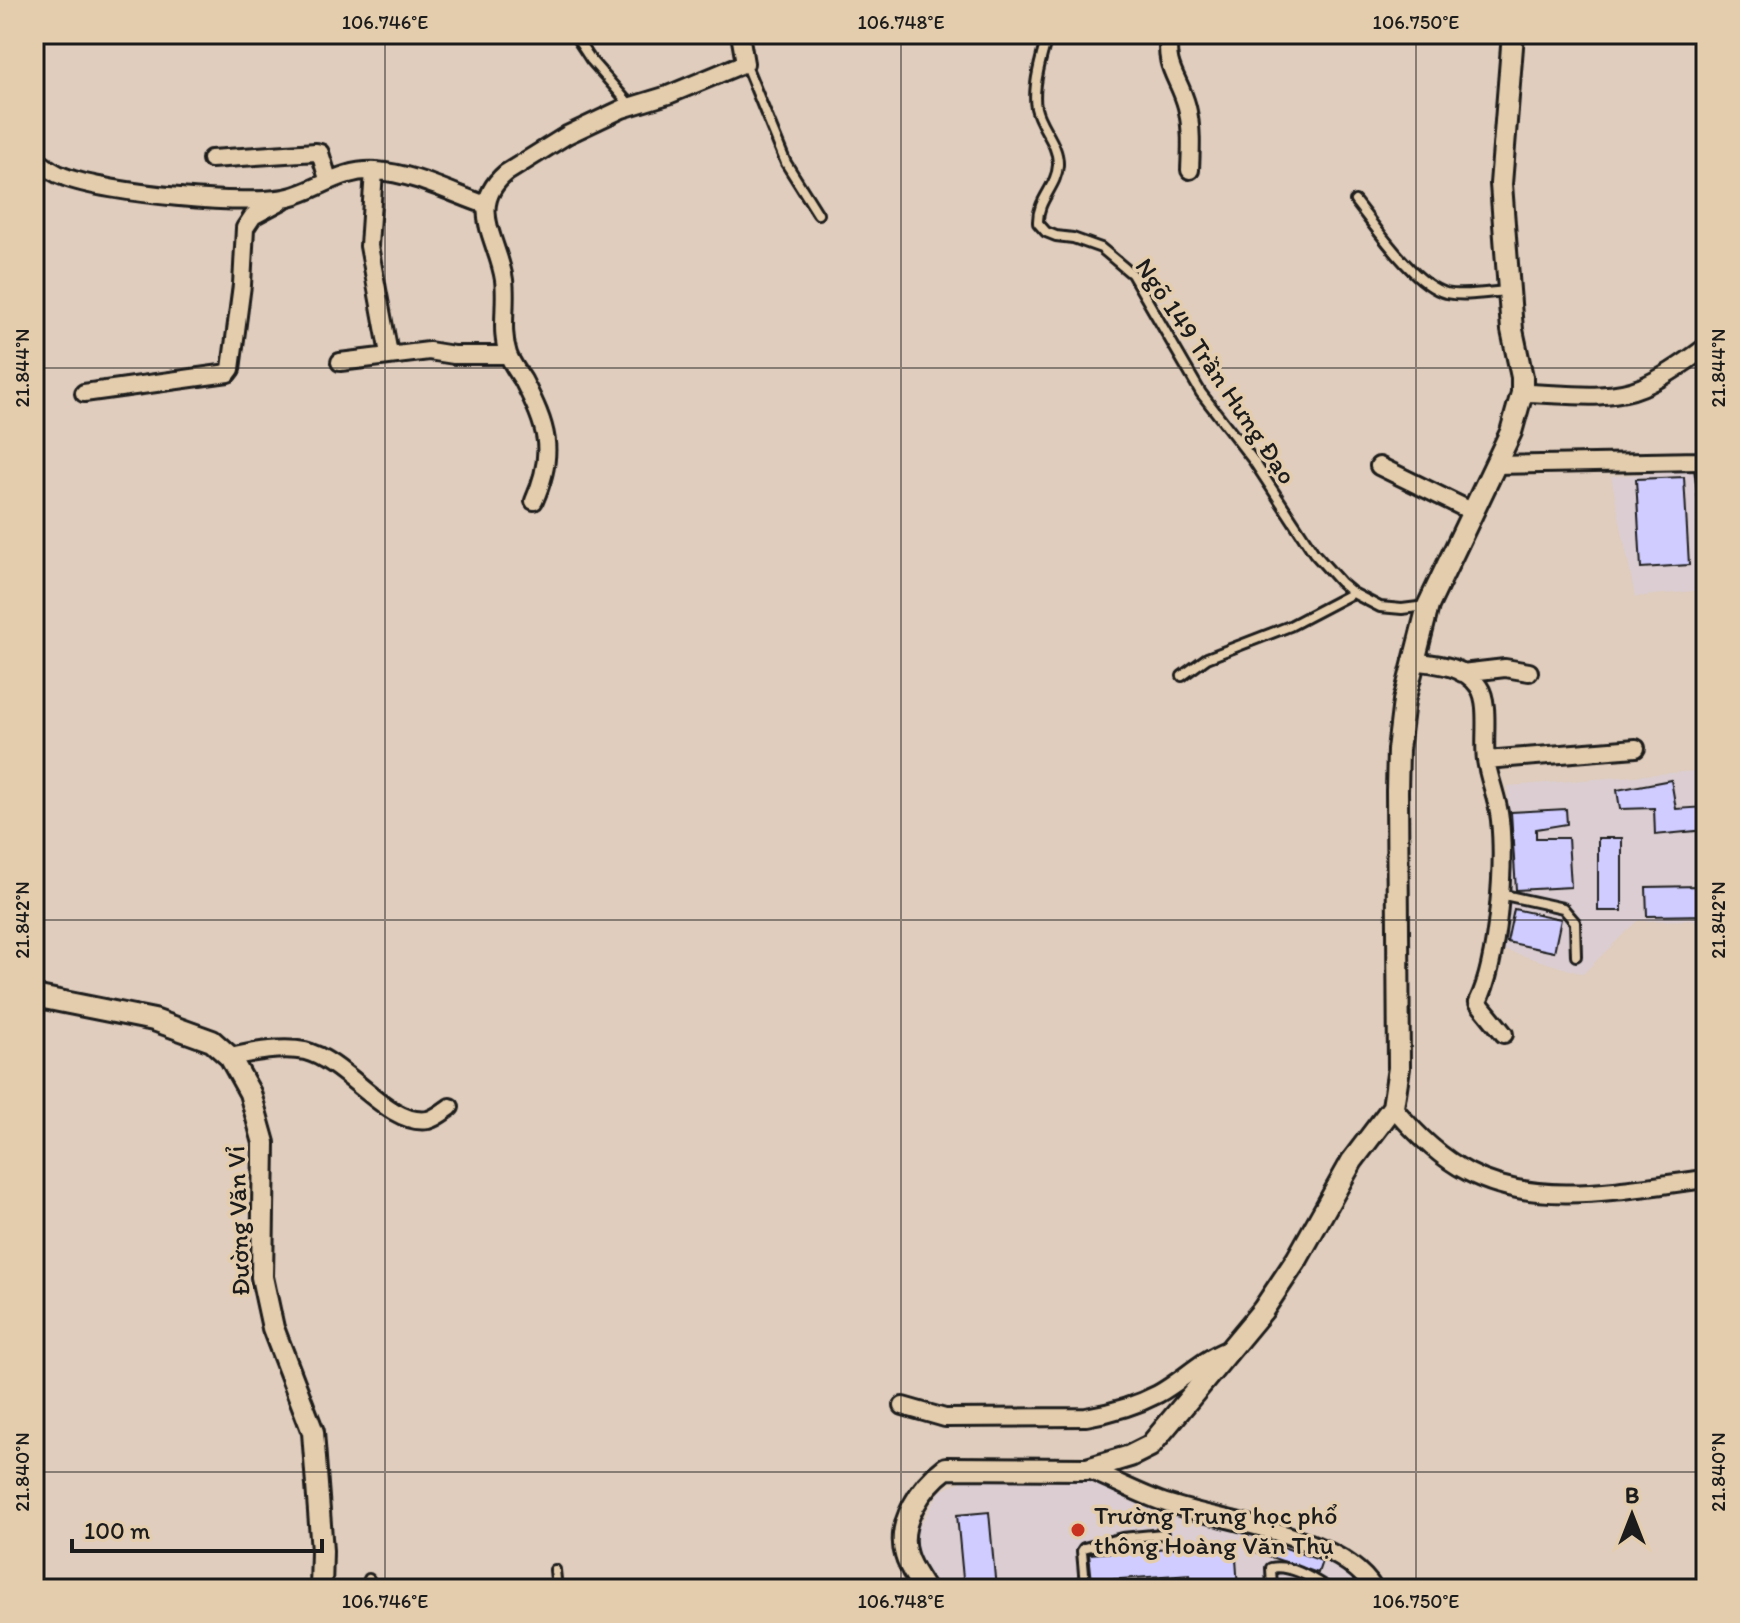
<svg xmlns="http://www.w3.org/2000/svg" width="1740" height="1623" viewBox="0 0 1740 1623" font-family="Itim,sans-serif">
<rect width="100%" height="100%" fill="#e0cdbd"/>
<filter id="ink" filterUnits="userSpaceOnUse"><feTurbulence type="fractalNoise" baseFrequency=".0125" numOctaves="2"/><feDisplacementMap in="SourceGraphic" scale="16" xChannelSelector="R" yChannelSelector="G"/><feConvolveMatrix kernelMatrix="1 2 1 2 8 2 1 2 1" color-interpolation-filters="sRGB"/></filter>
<g filter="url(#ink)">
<path fill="#dbcdd1" d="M1706,470V601L1704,590L1635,597L1611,476Z
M1706,770V920L1637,921L1583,974L1504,950L1511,887L1508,786Z
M1070,1475L1146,1503L1334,1560L1365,1589H934L916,1550V1532L940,1491L964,1480Z"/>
<path fill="#d0ccff" stroke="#1c1c1c" stroke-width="2" d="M1684,477L1689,565L1641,568L1636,479Z
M1671,780L1676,809L1706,807V830L1655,835L1654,808L1620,809L1617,790Z
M1566,809L1567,824L1536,829V838H1568L1571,887L1516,890L1511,812Z
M1598,838H1622V911H1598Z
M1699,886V892H1706V915L1647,916L1646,887Z
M1514,909L1561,919L1554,952L1507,942Z
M989,1512L996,1589H964L957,1515Z
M1258,1538L1322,1561L1318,1573L1253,1551Z
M1235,1543L1238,1589H1191L1190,1574L1092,1581L1089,1554Z"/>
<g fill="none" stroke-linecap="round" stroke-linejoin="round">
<defs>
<path id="service" d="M574,34L591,60L631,106
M1048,34C1042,54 1032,87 1036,108C1040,127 1059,144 1058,165C1057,187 1037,199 1038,223L1046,232L1056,236L1073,238L1101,248L1132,274L1201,393L1253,460L1314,553L1340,582L1353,593L1380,607L1402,609L1426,606
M745,63L786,163L818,214
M1355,201C1375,226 1414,285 1446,293C1465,297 1489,292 1508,291
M1699,461L1706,513
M1182,676L1207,658L1290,626L1353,593
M1500,894L1563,908L1575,922L1576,956
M555,1570L557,1589
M365,1589L369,1579
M1082,1589L1085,1585L1082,1551L1084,1548L1122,1538L1163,1534
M1272,1589L1271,1568C1291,1564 1313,1579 1329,1589"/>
<path id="minor" d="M1169,34C1164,70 1179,76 1187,107C1192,128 1191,148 1190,170
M34,158C44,166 53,173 65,177C106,193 247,207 289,197C321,189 340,169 376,171C413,173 451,193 486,205
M211,159L316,152L320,153L328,179
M374,171L369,246L389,354
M340,362L429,351L454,355H508
M84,393L228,373L231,369L242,285L245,228L253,216L283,200
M1522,393C1559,393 1607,402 1642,387C1665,377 1686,362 1706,347
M1494,465L1699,461L1706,457
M1379,466L1473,512
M534,501C556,451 547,427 523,380C518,372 511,363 508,354C500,330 507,305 504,280C499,241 466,207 506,173L567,135L622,109L668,95L745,63L740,34
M1412,661C1435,664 1465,665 1479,687C1490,703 1483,739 1486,760C1489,780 1498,799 1500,820C1505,865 1498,961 1478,1002L1504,1034
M1462,673L1505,668L1529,672
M1486,760L1636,748
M230,1057C253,1052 282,1046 305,1051C347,1061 388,1127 428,1120C436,1118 443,1112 450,1107
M1393,1107C1414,1132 1439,1157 1468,1172C1539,1210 1630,1188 1706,1179
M903,1406L945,1418L1086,1417C1110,1413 1135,1406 1158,1394C1182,1381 1201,1360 1227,1350
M1087,1469C1111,1479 1135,1492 1160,1501C1219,1522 1339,1532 1374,1589"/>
<path id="tertiary" d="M34,996L154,1020L212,1041L230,1057L250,1093L264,1143L262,1277L273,1328L313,1432L322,1551L321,1589
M924,1589C918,1578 909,1567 906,1555C896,1523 922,1486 946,1468L1087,1469L1130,1456L1150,1446L1263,1310L1297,1259L1352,1161L1393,1107L1399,1068L1397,791L1398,750L1404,701L1428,606L1511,432L1522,393V377L1512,330L1501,184L1513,34"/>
</defs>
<use href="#service" stroke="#1c1c1c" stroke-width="14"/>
<use href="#minor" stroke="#1c1c1c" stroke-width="22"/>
<use href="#tertiary" stroke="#1c1c1c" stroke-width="26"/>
<use href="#service" stroke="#e4cdad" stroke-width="8"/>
<use href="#minor" stroke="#e4cdad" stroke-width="16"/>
<use href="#tertiary" stroke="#e4cdad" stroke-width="20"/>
</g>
</g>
<path fill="none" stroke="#1c1c1c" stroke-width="2" stroke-opacity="0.45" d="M385,34V1589M901,34V1589M1416,34V1589M34,368H1706M34,920H1706M34,1472H1706"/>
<circle fill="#c8321e" stroke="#e4cdad" stroke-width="3" cx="1078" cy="1530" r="8"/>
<g text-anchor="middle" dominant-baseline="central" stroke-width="7" stroke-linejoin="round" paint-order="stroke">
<g font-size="26" fill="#1c1c1c" stroke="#e4cdad">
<text transform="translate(1216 371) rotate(56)">Ngõ 149 Trần Hưng Đạo</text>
<text transform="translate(238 1221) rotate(-92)">Đường Văn Vỉ</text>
</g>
<g font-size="26" fill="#1c1c1c" stroke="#e4cdad" text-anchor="start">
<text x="1094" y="1515">Trường Trung học phổ<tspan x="1094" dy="30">thông Hoàng Văn Thụ</tspan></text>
</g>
</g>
<rect width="1740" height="1623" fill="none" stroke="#e4cdad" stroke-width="88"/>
<g transform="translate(1632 1515)" stroke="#e4cdad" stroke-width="6" paint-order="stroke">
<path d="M0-6L14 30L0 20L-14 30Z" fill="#1c1c1c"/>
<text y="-12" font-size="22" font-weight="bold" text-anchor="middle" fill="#1c1c1c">B</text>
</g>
<path d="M72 1539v12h250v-12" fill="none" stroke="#1c1c1c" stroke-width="4"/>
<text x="84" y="1539" font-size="24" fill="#1c1c1c" stroke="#e4cdad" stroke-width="6" paint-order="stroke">100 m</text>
<rect x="44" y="44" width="1652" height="1535" fill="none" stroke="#1c1c1c" stroke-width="3"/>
<g font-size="20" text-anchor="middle" fill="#1c1c1c">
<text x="385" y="29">106.746°E</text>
<text x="901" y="29">106.748°E</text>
<text x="1416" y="29">106.750°E</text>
<text transform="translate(22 368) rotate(-90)" y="7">21.844°N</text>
<text transform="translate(1718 368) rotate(-90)" y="7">21.844°N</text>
<text transform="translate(22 920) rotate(-90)" y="7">21.842°N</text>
<text transform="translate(1718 920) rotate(-90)" y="7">21.842°N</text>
<text transform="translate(22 1472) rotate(-90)" y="7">21.840°N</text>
<text transform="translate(1718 1472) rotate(-90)" y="7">21.840°N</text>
<text x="385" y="1608">106.746°E</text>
<text x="901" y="1608">106.748°E</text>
<text x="1416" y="1608">106.750°E</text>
</g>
</svg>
